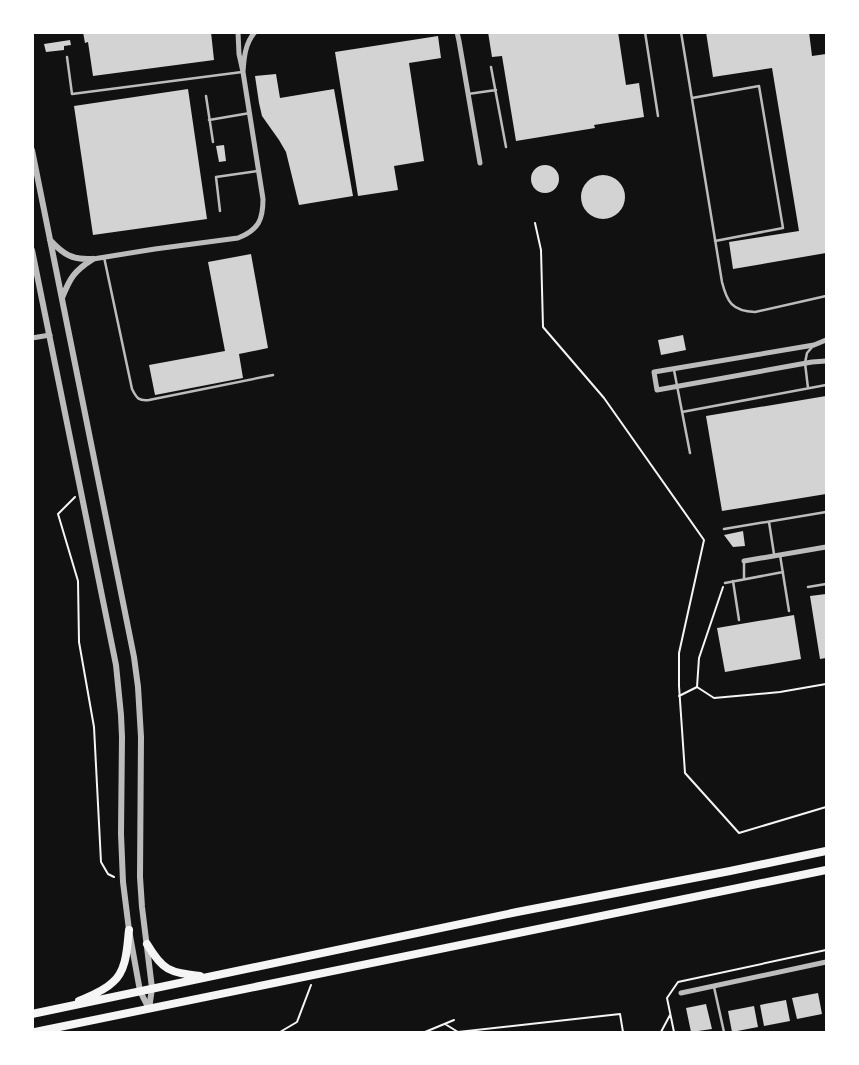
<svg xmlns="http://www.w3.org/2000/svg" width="859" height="1065" viewBox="0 0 859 1065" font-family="'Sofia Sans Condensed',sans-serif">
<rect width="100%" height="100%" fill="#111"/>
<path fill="#d3d3d3" d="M83,32H211L214,60L93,76L88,42L85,43Z
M488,32H618L626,85L639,83L644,117L594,125L595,128L516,141L502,56L492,57Z
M706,32H809L812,56L826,54V253L733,269L729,242L799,231L772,68L713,77Z
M438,36L441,58L409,63L424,161L394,166L398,190L358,196L335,52Z
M70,40L71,45L64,46V50L46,52L44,44Z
M276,74L280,98L334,89L353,196L299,205L286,152L279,140L262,116L259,103L255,76Z
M188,89L207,219L93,235L74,106Z
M224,145L226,161L219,162L216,146Z
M531 179a14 14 0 1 1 28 0a14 14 0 1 1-28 0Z
M581 197a22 22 0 1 1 44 0a22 22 0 1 1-44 0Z
M251,254L268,348L239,354L243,378L155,395L149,365L225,351L208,262Z
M683,335L686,350L661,355L658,340Z
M826,396V494L722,511L706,416Z
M743,531L745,546L733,547L724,535Z
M826,594V658L820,659L810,596Z
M794,615L801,659L725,672L717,628Z
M818,993L822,1014L797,1019L792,998Z
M786,1000L790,1021L764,1026L760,1005Z
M706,1004L712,1029L691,1032L686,1008Z
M754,1006L758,1027L732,1032L728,1011Z"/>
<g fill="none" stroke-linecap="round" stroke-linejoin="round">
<path stroke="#f5f5f5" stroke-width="2" d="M535,223L541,250L543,327L604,398L704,540L679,653V686L685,773L739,833L826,807
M75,497L58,514L78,581L79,642L94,727L101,862L108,874L114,877
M723,587L699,658L697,687L714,698L780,692L826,684
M679,696L697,687
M445,1024L458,1032L620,1014L623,1032
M280,1032L297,1022L311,985
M425,1032L454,1020
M661,1032L670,1015
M674,1032L667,998L678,982L826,950"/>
<path stroke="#bcbcbc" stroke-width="2.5" d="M645,32L658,116
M681,32L722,282C727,302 732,311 755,312L826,296
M67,57L72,94L242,72
M491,67L506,147
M468,94L496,90
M206,96L213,142
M692,98L759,86L783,228L715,241
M209,120L250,113
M220,211L216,177L258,171
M104,257L132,389C137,399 139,401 149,400L273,375
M674,370L690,453
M808,388L805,363L807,353L813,346
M682,412L826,385
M769,522L774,554
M724,529L826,512
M780,555L789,611
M744,561V579
M733,581L739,620
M725,583L783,572
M808,587L826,584
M714,987L724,1032"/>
<path stroke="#bcbcbc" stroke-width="5" d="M238,32L239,54L243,72C244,58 245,43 255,32
M457,32L459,41L480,163
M93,259L155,249L238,238C259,230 263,219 263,199L243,72
M32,338L50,335
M826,340L814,345L654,372L657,390L812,362L826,361
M744,561L826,547
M681,993L826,962"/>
<path stroke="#bcbcbc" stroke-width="6" d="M32,150L134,657L138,687L141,737L140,877L142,907L152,988L149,1009
M50,240C63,254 72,260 91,259
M32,250L116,665L121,715L122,737L121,834L123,882L129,930L140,991L149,1009
M62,298C70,278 74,271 93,259"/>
<path stroke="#f5f5f5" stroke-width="8" d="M147,944C163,971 169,972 200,976
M79,1001C90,996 104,991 113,982C127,970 127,947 129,930
M32,1014L517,912L730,871L826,851
M35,1032L826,870"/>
</g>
<rect width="859" height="1065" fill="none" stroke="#ffffff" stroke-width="68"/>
</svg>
